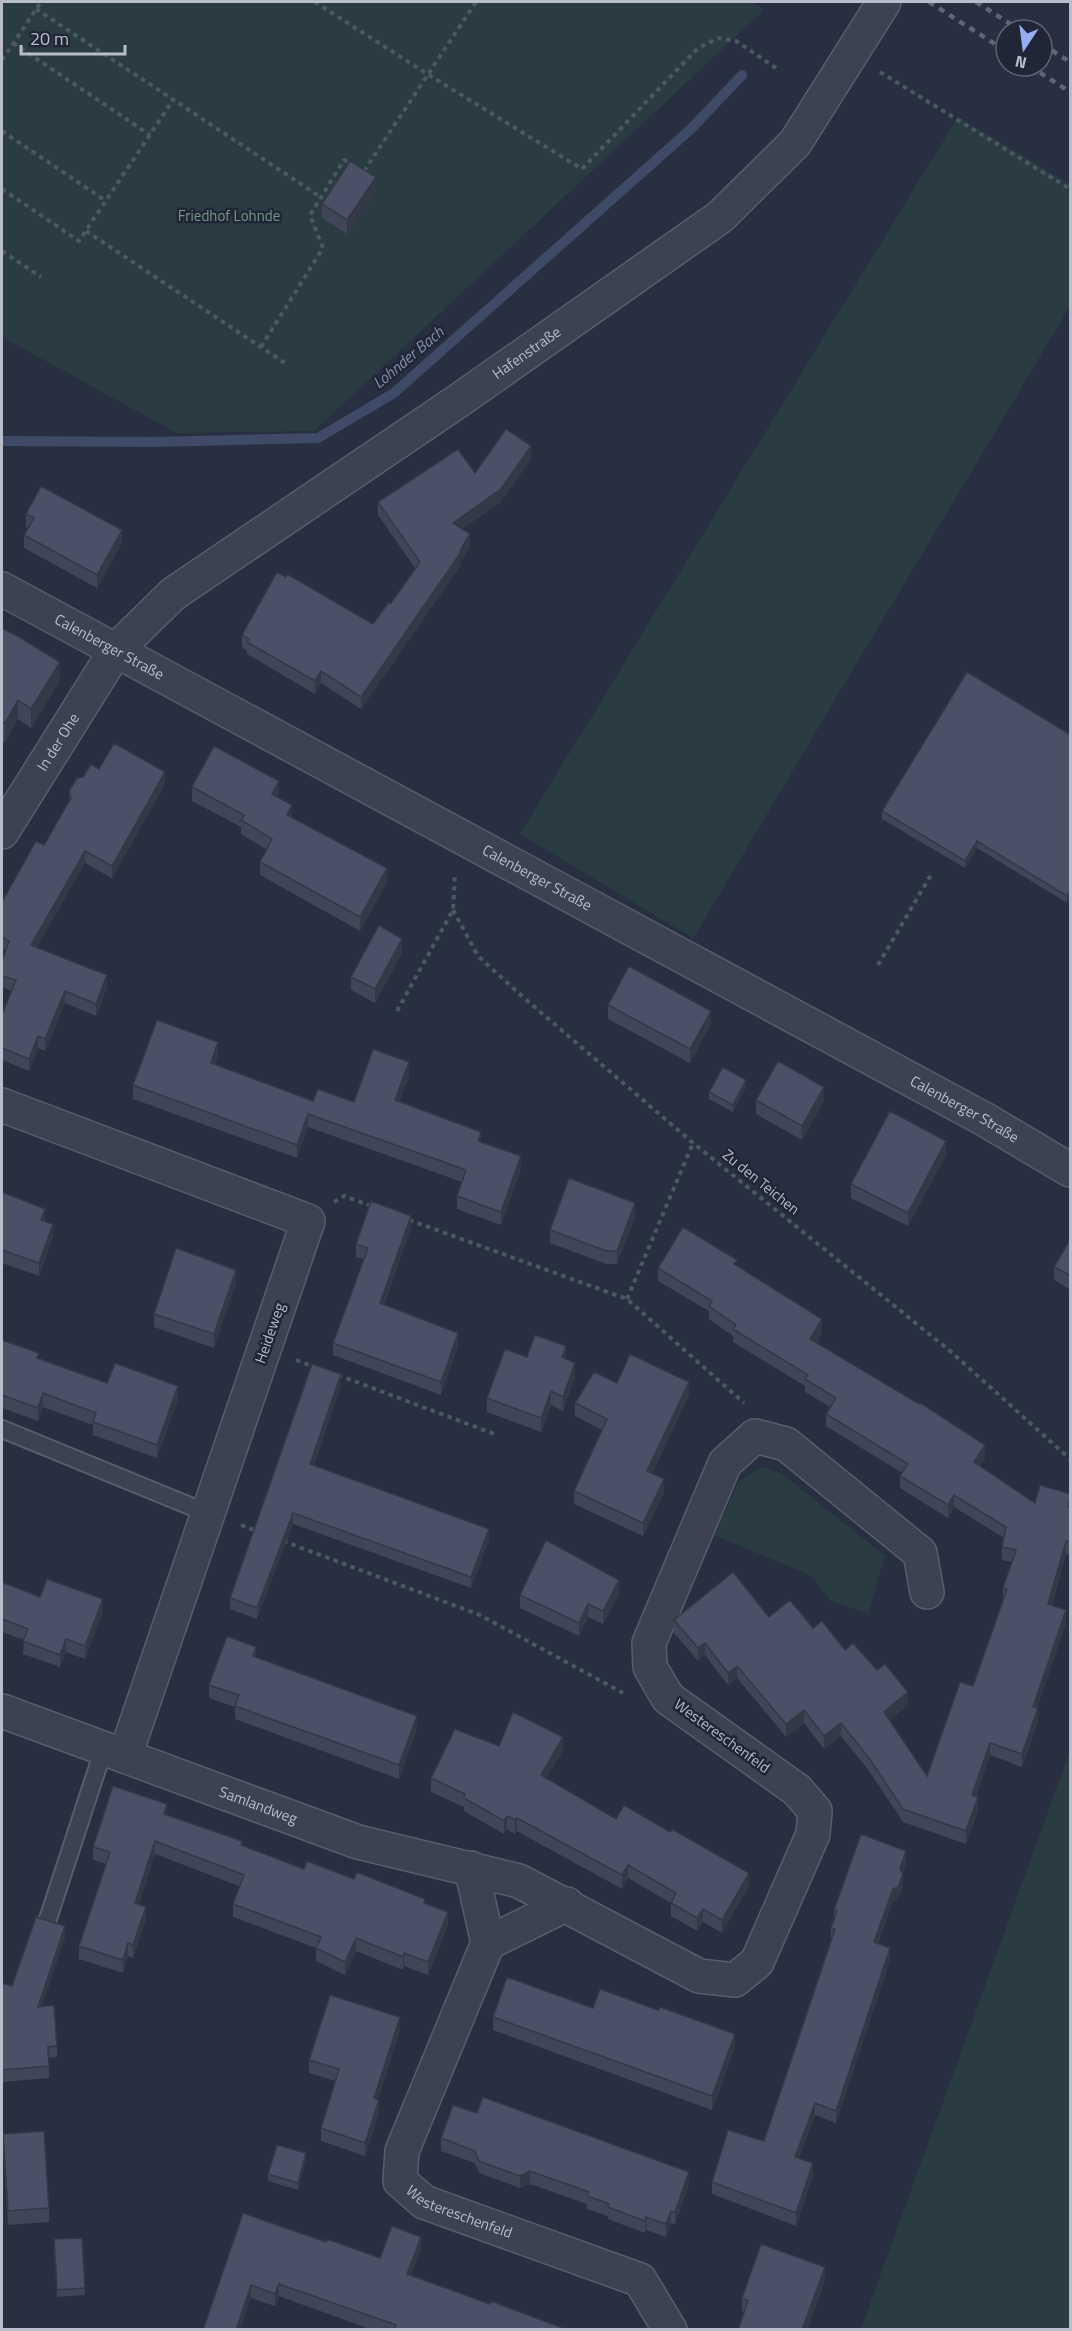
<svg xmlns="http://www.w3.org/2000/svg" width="1072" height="2331" viewBox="0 0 1072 2331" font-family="'Titillium Web',sans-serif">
<rect width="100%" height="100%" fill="#282f41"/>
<!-- green -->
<path fill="#2a3c42" d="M2 2H752L764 10 314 431 177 433 2 337Z
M958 117 1070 184V306L693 938 520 834Z
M762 1467 781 1473 885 1556 868 1614 830 1600 810 1575 714 1535 739 1481Z
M1070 1751V2329H861Z"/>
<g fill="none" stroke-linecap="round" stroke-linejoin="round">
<!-- stream -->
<path stroke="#3f4a69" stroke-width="10" d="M2 441 152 442 318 438 394 393 691 129 742 75"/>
<defs>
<path id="service" d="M2 1429 207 1513
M47 1922 104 1748"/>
<g id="minor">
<path id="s1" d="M2 832 116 650"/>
<path d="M2 1105 308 1221 125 1756"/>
<path id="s2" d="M2 1711 358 1842 519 1881 699 1976 735 1980 757 1962 813 1834 815 1811 797 1790 668 1698 650 1667 649 1643 725 1463 755 1436 786 1444 920 1553 927 1592"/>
<path id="s3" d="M471 1868 488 1943 402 2151 400 2181 424 2202 640 2280 670 2330"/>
<path d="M488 1943 567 1904"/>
</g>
<g id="tertiary">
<path id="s4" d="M2 589 984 1119 1070 1170"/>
<path id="s5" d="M116 650 173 594 458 401 720 217 795 143 884 2"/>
</g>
</defs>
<!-- service casing -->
<use href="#service" stroke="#575d6b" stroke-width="20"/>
<!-- minor casing -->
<use href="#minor" stroke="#575d6b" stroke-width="36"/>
<!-- tertiary casing -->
<use href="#tertiary" stroke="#575d6b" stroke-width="36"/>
<!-- path -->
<path stroke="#49595f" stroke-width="4" stroke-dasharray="4.5 4.5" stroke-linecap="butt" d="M315 2 429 75 582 169 698 48 718 38 736 41 779 70
M36 9 322 198
M13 43 150 135
M2 60 41 2
M880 72 1070 189
M2 131 106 201
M364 171 476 2
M2 189 79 241 173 100
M86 231 285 363
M2 251 41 277
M261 347 323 248 310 215 344 160 353 165
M453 910 478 956 523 997 693 1143 949 1350 1070 1459
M878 965 932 873
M397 1011 453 910 455 873
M334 1202 344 1196 374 1207
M409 1220 627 1299 744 1403
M627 1299 693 1143
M296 1360 317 1368
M338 1375 497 1435
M241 1525 259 1532
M283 1541 480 1615 623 1693"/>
<!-- service -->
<use href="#service" stroke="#3c4251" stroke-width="16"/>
<!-- minor -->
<use href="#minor" stroke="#3c4251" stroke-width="33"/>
<!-- tertiary -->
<use href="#tertiary" stroke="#3c4251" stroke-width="33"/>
<!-- rail -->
<path stroke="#5f6578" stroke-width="4.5" stroke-dasharray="6 6" stroke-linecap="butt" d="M929 2 1006 51
M976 2 1020 30
M1042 44 1070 62
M1030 66 1070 92"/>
</g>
<!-- wall -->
<path fill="#404557" d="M376 191 347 234 322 218V204Z
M531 459 501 502 462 529 470 547 461 561V565L361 709 321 683 315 694 247 654V651L242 647V635L373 624 391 603 415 568 378 515V502L475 473Z
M26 514 122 543 97 588 24 548V535L28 528 26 527Z
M2 628 60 680 31 728 18 719 5 742 2 740Z
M1071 735V897L1067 903 977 848 965 868 882 819V811Z
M99 769 165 784 112 878 85 863 37 947 107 987 96 1016 65 1003 45 1051 38 1048 29 1071 2 1060V1014L11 991 2 987V961L6 951 2 949V902L44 845 69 802V791L83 777Z
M192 787 279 794 277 797 292 817 387 882 360 931 260 875V862L267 850 241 834V827L192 801Z
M402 953 375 1003 351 990V977Z
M608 1005 711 1024 690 1063 608 1019Z
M218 1055 215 1065 313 1101 354 1102 409 1076 399 1102 481 1142 521 1169 501 1225 457 1209V1196L462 1182 308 1127 297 1158 133 1099V1085Z
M746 1087 733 1112 709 1099V1092Z
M756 1100 824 1101 802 1140 756 1114Z
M946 1155 908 1226 851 1198V1184Z
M2 1192 45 1221 53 1236 39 1276 2 1263Z
M635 1216 617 1264H606L550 1243V1230Z
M411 1228 384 1305 458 1346 441 1395 333 1355V1343L364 1259 356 1257V1244Z
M1071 1238V1290L1054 1280V1267Z
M737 1266 822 1332 816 1343 985 1458 980 1466 1035 1503 1071 1494V1555L1066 1554 1052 1605 1066 1623 1037 1708 1038 1721 1022 1767 990 1755 976 1797 978 1810 966 1844 903 1822 869 1771 841 1736 824 1749 804 1723 786 1737 737 1678 728 1685 705 1655 698 1661 674 1633V1620L769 1617 813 1628 845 1650 908 1705 890 1720 927 1776 973 1686 1003 1600V1588L1012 1562 1002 1560V1547L1004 1538 954 1507 948 1518 900 1488V1476L902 1473 826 1426V1414L830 1407 805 1392V1386L733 1342V1336L709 1319V1311L658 1281V1268Z
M236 1283 214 1348 154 1327V1314Z
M2 1340 39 1358 107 1383 178 1399 157 1458 93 1435V1425L43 1407 38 1421 2 1408Z
M527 1357 566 1359 575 1377 563 1411 551 1405 541 1432 487 1412V1398Z
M617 1383 689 1395 652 1474 664 1493 643 1536 574 1504V1491L602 1430 575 1416V1403Z
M341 1385 314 1465 489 1540 471 1588 293 1524 257 1619 230 1609V1598Z
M2 1582 40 1597 103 1612 85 1659 66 1652 60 1667 23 1654 24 1640 2 1632Z
M619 1593 603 1624 588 1617 579 1636 520 1608V1595Z
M256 1657 417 1729 399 1779 235 1719V1707L209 1698V1685Z
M499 1746 563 1750 546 1779 616 1819 749 1886 722 1933 703 1922 697 1931 671 1916V1903L628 1878 622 1889 517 1831 515 1834 507 1829 504 1834 464 1811V1807L431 1792V1778Z
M167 1815 242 1846 304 1869 354 1879 425 1904 448 1925 428 1975 404 1966 403 1970 356 1951 345 1975 316 1961V1948L233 1917V1904L239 1886 155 1854 139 1904 146 1920 133 1958 128 1956 123 1973 79 1959V1946L106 1864 93 1860V1847Z
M906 1863 903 1873V1886L898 1899 893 1901 878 1943 890 1960 836 2123 815 2115 799 2158 813 2175 796 2226 712 2194V2182L764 2141 831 1939V1928L834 1921V1910Z
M65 1938 42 2006 57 2046V2057L49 2058V2078L2 2082V1983L12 1986Z
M593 2008 658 2010 735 2047 712 2110 493 2030V2017Z
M400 2030 378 2099 379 2113 365 2156 321 2141V2128L335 2081 309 2073V2060Z
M3 2134 49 2208V2222L8 2225 3 2147Z
M441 2138 689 2185 675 2224 671 2223 666 2237 646 2230 645 2233 608 2219V2216L587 2209V2204L530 2184 520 2188 479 2173 475 2163 441 2151Z
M306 2160 298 2190 268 2181V2174Z
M243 2213 326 2242 380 2258 421 2249 411 2275 490 2304 568 2330H372L279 2296 275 2306 251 2298Z
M54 2246 85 2288V2295L57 2297Z
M825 2280 807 2330H738L744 2312 742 2311V2298Z"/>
<!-- shaded-wall -->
<path fill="#343847" d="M376 177V191L347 234V220Z
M531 446V459L501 502 453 535V523Z
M122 530V543L97 588V575Z
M470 534V547L461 561V565L361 709V697Z
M60 662V680L31 728V709Z
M321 671V683L315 694V681Z
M18 700V719L5 742V723Z
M165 772V784L112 878V866Z
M279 781V794L272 808V794Z
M292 805V819L287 815Z
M977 841V848L965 868V861Z
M85 851V863L31 957V945Z
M387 868V882L360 931V917Z
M1071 890V897L1067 903V896Z
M402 939V953L375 1003V989Z
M107 975V987L96 1016V1004Z
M65 991V1003L45 1051V1039Z
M711 1011V1024L690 1063V1049Z
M38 1036V1048L29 1071V1059Z
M218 1042V1055L211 1076V1063Z
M409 1062V1076L395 1113V1100Z
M746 1080V1087L733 1112V1105Z
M824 1087V1101L802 1140V1126Z
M308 1114V1127L297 1158V1145Z
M481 1132V1145L478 1141Z
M946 1141V1155L908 1226V1213Z
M521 1156V1169L501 1225V1212Z
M635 1203V1216L617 1264V1251Z
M45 1209V1222L41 1220Z
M411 1216V1228L380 1316V1303Z
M53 1224V1236L39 1276V1263Z
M236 1270V1283L214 1348V1334Z
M822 1319V1332L810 1352V1339Z
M458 1333V1346L441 1395V1382Z
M566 1346V1360L562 1357Z
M575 1363V1377L563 1411V1397Z
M341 1374V1385L310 1475V1464Z
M689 1382V1395L647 1484V1471Z
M178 1386V1399L157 1458V1445Z
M551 1391V1405L541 1432V1418Z
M43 1393V1407L38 1421V1408Z
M985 1445V1458L974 1474V1462Z
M664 1479V1493L643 1536V1523Z
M954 1495V1507L948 1518V1505Z
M293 1513V1524L257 1619V1608Z
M489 1529V1540L471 1588V1577Z
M1066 1541V1554L1048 1616V1604Z
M619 1580V1593L603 1624V1611Z
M103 1599V1612L85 1659V1646Z
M588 1604V1617L579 1636V1623Z
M1066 1610V1623L1033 1720V1707Z
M66 1639V1652L60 1667V1655Z
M705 1643V1655L698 1661V1648Z
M256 1647V1660L253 1656Z
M737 1666V1678L728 1685V1673Z
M908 1692V1705L884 1725V1712Z
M1038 1708V1721L1022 1767V1754Z
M804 1710V1723L786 1737V1724Z
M417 1716V1729L399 1779V1765Z
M841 1723V1736L824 1749V1736Z
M563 1737V1750L541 1788V1775Z
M990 1743V1755L972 1808V1795Z
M978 1797V1810L966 1844V1831Z
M167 1804V1817L164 1814Z
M507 1816V1829L504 1834V1821Z
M517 1818V1831L515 1834V1820Z
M155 1841V1854L135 1916V1903Z
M906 1851V1863L900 1881V1869Z
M628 1865V1878L622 1889V1875Z
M749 1873V1886L722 1933V1920Z
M903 1874V1886L898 1899 893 1901 874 1954V1942L893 1889Z
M146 1907V1920L133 1958V1945Z
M703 1909V1922L697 1931V1918Z
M448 1912V1925L428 1975V1962Z
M65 1926V1938L38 2018V2007Z
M356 1938V1951L345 1975V1962Z
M128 1943V1956L123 1973V1960Z
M890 1948V1960L836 2123V2111Z
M404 1953V1966L403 1970V1957Z
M400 2017V2030L374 2111V2098Z
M735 2034V2047L712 2110V2096Z
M379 2100V2113L365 2156V2143Z
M815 2103V2115L795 2169V2157Z
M306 2153V2160L298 2190V2183Z
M813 2163V2175L796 2226V2213Z
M530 2171V2184L520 2188V2176Z
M689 2172V2185L675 2224V2212Z
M671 2211V2223L666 2237V2224Z
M646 2217V2230L645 2233V2221Z
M421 2237V2249L407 2287V2274Z
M825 2267V2280L807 2330H802Z
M279 2284V2296L275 2306V2294Z
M251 2285V2298L240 2330H236Z"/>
<!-- building -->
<path fill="#4a5065" stroke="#343847" stroke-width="1.5" d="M350 161 376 177 347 220 322 204Z
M506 429 531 446 501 489 453 523 470 534 460 551 461 552 361 697 321 671 315 681 247 642 249 639 242 635 277 572 286 577 287 574 373 624 389 602 391 603 420 562 378 502 458 449 475 473Z
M41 486 122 530 97 575 24 535 34 518 26 514Z
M2 628 19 637 60 662 31 709 18 700 5 723 2 721Z
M967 672 1071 735V890L1067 896 977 841 965 861 882 811Z
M114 743 165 772 112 866 85 851 31 945 107 975 96 1004 65 991 45 1039 38 1036 29 1059 2 1048V1014L16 980 2 976V961L9 941 2 937V902L36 841 44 845 71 798 69 791 77 778 83 777 91 764 99 769Z
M214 746 279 781 272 794 292 805 287 815 387 868 360 917 260 862 272 839 241 820 244 815 192 787Z
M379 925 402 939 375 989 351 977Z
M629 966 711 1011 690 1049 608 1005Z
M157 1020 218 1042 211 1063 313 1101 318 1089 354 1102 373 1049 409 1062 395 1100 481 1132 478 1141 521 1156 501 1212 457 1196 466 1170 308 1114 297 1145 133 1085Z
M778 1061 824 1087 802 1126 756 1100Z
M723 1067 746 1080 733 1105 709 1092Z
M890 1111 946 1141 908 1213 851 1184Z
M569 1178 635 1203 617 1251H606L550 1230Z
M2 1192 45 1209 41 1220 53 1224 39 1263 2 1250Z
M371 1201 411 1216 380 1303 458 1333 441 1382 333 1343 368 1248 356 1244Z
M683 1227 737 1260 734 1264 822 1319 810 1339 919 1404V1402L985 1445 974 1462 1035 1503 1040 1485 1071 1494 1068 1507H1071V1542L1066 1541 1048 1604 1066 1610 1033 1707 1038 1708 1022 1754 990 1743 972 1795 978 1797 966 1831 903 1809 869 1758 841 1723 824 1736 804 1710 786 1724 737 1666 728 1673 705 1643 698 1648 674 1620 733 1572 769 1617 790 1600 813 1628 822 1621 845 1650 853 1643 877 1670 885 1664 908 1692 884 1712 927 1776 960 1682 973 1686 1007 1589 1003 1588 1016 1550 1002 1547 1006 1527 954 1495 948 1505 900 1476 908 1464 826 1414 836 1398 805 1379 808 1375 733 1329 736 1325 709 1306 712 1301 658 1268Z
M1071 1238V1276L1054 1267Z
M176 1248 236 1270 214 1334 154 1314Z
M535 1335 566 1346 562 1357 575 1363 563 1397 551 1391 541 1418 487 1398 505 1349 527 1357Z
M2 1340 39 1353 37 1358 107 1383 115 1363 178 1386 157 1445 93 1422 96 1413 43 1393 38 1408 2 1395Z
M630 1354 689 1382 647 1471 664 1479 643 1523 574 1491 607 1419 575 1403 594 1372 617 1383Z
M312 1364 341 1374 310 1464 489 1529 471 1577 293 1513 257 1608 230 1598Z
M546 1540 619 1580 603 1611 588 1604 579 1623 520 1595Z
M47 1579 103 1599 85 1646 66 1639 60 1655 23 1641 28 1629 2 1619V1582L40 1597Z
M227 1636 256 1647 253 1656 417 1716 399 1765 235 1706 239 1695 209 1685Z
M513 1712 563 1737 541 1775 616 1819 624 1805 670 1832 672 1829 749 1873 722 1920 703 1909 697 1918 671 1903 676 1893 628 1865 622 1875 517 1818 515 1820 507 1816 504 1821 464 1798 465 1794 431 1778 455 1729 499 1746Z
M113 1786 167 1804 164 1814 242 1841 241 1845 304 1869 307 1861 354 1879 357 1872 425 1899 424 1903 448 1912 428 1962 404 1953 403 1957 356 1938 345 1962 316 1948 321 1937 233 1904 244 1875 155 1841 135 1903 146 1907 133 1945 128 1943 123 1960 79 1946 110 1852 93 1847Z
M861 1834 906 1851 900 1869 903 1874 898 1887 893 1889 874 1942 890 1948 836 2111 815 2103 795 2157 813 2163 796 2213 712 2182 728 2130 764 2141 835 1929 831 1928 837 1911 834 1910Z
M36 1917 65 1926 38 2007 54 2005 57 2046 48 2047 49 2066 2 2070V1983L12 1986Z
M507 1977 593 2008 600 1989 658 2010 660 2007 735 2034 712 2096 493 2017Z
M330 1995 400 2017 374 2098 379 2100 365 2143 321 2128 339 2069 309 2060Z
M483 2097 689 2172 675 2212 671 2211 666 2224 646 2217 645 2221 608 2207 609 2204 587 2196 589 2192 530 2171 520 2176 479 2161 475 2151 441 2138 453 2105 477 2113Z
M44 2131 49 2208 8 2211 3 2134Z
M277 2145 306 2153 298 2183 268 2174Z
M243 2213 326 2242 327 2239 380 2258 392 2226 421 2237 407 2274 490 2304 491 2301 568 2330H394L396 2325 279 2284 275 2294 251 2285 236 2330H203Z
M82 2238 85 2288 57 2290 54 2239Z
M761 2244 825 2267 802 2330H738L748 2301 742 2298Z"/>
<g text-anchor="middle" stroke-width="5" stroke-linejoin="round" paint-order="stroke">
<!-- park labels -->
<g font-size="15" fill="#729a82" stroke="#212636">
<text x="229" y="221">Friedhof Lohnde</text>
</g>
<!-- street labels -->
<g font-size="15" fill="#b9bdcb" stroke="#212636">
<text dy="5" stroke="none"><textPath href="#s5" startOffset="508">Hafenstraße</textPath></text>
<text dy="5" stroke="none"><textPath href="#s4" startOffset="122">Calenberger Straße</textPath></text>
<text dy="5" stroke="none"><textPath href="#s1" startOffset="106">In der Ohe</textPath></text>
<text dy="5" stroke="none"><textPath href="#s4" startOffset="608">Calenberger Straße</textPath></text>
<text dy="5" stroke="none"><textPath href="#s4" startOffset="1094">Calenberger Straße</textPath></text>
<text transform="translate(761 1182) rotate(39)" y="5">Zu den Teichen</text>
<text transform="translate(270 1333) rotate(-71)" y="5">Heideweg</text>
<text transform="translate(722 1736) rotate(36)" y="5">Westereschenfeld</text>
<text dy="5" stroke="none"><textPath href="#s2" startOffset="273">Samlandweg</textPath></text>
<text dy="5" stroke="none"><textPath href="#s3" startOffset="400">Westereschenfeld</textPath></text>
</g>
<!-- water labels -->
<g font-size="16" font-style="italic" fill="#838fb0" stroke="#212636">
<text transform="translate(408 357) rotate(-40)" y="6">Lohnder Bach</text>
</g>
</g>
<!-- border -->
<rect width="1072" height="2331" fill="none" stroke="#b9bdcb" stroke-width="6"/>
<!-- north arrow -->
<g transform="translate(1024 48) rotate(193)"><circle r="28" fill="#212636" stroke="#5e6272" stroke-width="1.5"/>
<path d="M0-4.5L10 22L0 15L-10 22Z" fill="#97acf3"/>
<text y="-9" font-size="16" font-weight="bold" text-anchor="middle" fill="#b9bdcb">N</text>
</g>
<!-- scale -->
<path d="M21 45v9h104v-9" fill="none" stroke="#b9bdcb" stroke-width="3"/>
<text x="30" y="45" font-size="18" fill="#b9bdcb" stroke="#212636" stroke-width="4.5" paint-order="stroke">20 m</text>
</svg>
